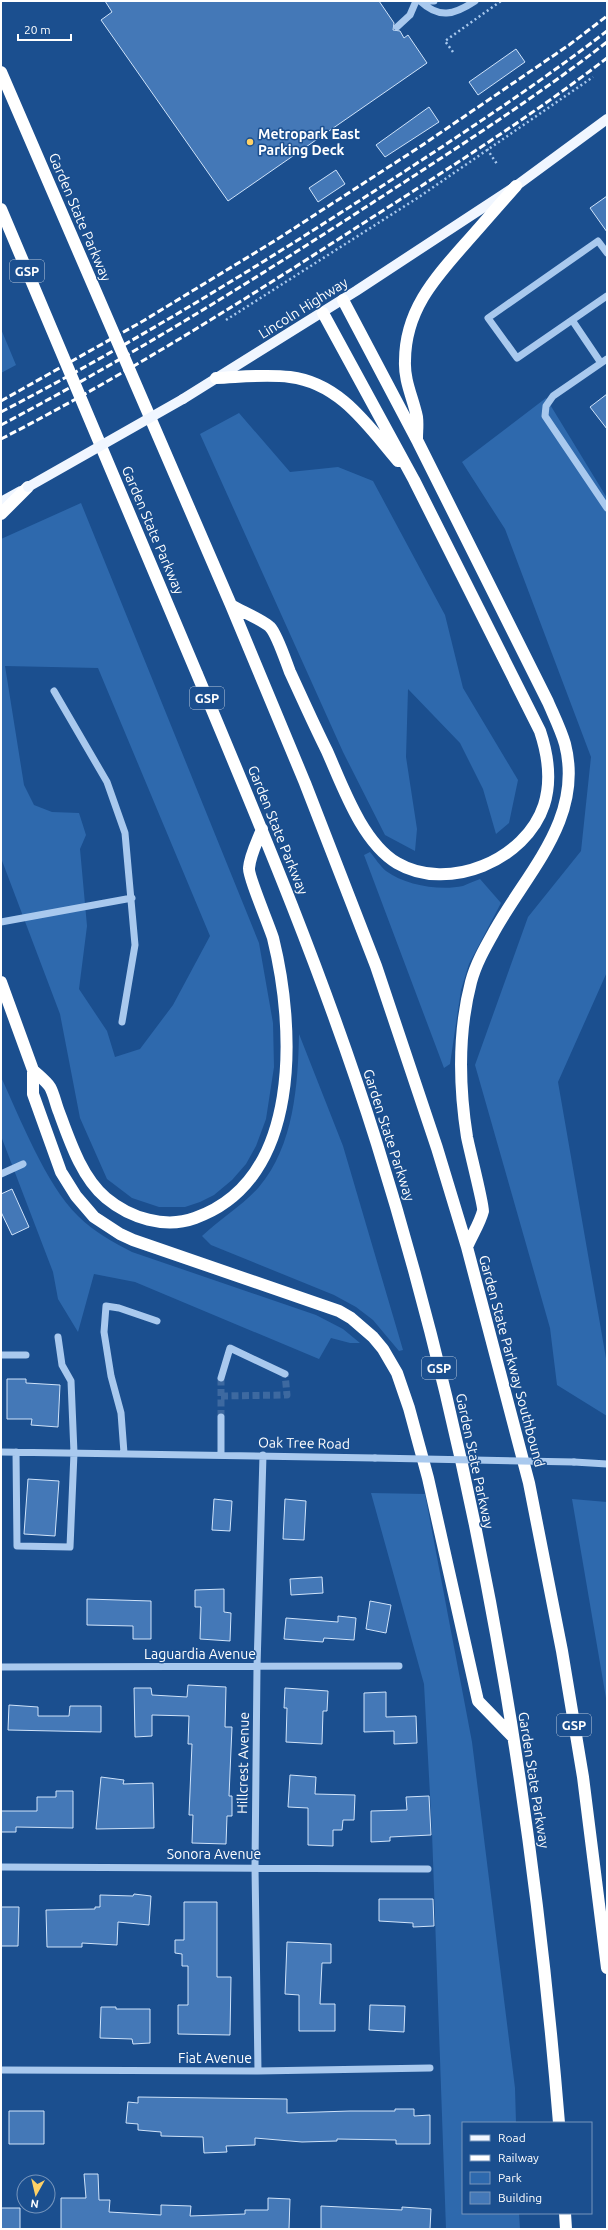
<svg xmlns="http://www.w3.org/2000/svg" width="608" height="2230" viewBox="0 0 608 2230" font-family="Ubuntu,sans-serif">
<rect width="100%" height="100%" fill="#1b4f8f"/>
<!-- green -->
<path fill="#2e69ad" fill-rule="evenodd" d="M1 329 16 365 1 373Z
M546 398 607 498V972L558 1082 607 1364V1416L557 1385 550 1328 475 1065 528 917 581 851 591 757 505 529 462 462Z
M239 413 290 472 338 467 373 481 445 615 463 688 518 780 509 823 496 834 483 789 460 743 408 689 406 757 417 829 415 851 385 835 343 752 200 434Z
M81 503 259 943 273 1023 274 1067 266 1119 256 1146 246 1164 232 1180 214 1195 200 1202 185 1207H159L132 1198 107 1179 80 1118 60 1014 1 858V539ZM5 666 98 668 210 936 173 1005 140 1049 115 1057 107 1031 79 989 87 926 80 849 86 835 79 813 52 812 34 805 24 785Z
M370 852C375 858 380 866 386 871 405 885 439 891 463 886 468 884 474 881 480 879L501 903 469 964 461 990 450 1064 444 1068 364 855Z
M299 1034 343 1146 403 1350 399 1351 373 1320 356 1307 334 1295 211 1245 202 1236C220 1219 242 1206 259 1187 294 1146 298 1084 299 1034Z
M1 1077C20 1118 46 1185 78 1216 94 1232 113 1242 132 1252L316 1315 343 1329 360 1343H350L331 1338 319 1359 135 1282 94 1274 78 1332 58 1299 53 1272 1 1136Z
M371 1493 425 1494 472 1742 515 2088 516 2123H463V2213H519L520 2229H446L432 1832 424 1684Z
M572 1499 607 1502V1704Z"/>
<!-- building -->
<path fill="#4478b7" stroke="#cfe3fa" d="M105 1H379L394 23 393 30 400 31 404 38 408 35 427 63 228 201 101 20 112 12Z
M516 49 525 62 478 95 469 82Z
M429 107 439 122 385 157 376 145Z
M336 170 345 184 318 202 309 188Z
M607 196V232L590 208Z
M607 394V429L590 407Z
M12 1189 29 1227 12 1235 1 1212V1194Z
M7 1379H26V1383L60 1385 58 1427 31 1425 32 1419H7Z
M28 1479 59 1481 55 1536 24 1534Z
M214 1499 232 1501 230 1531 212 1530Z
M285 1499 306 1501 304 1540 283 1539Z
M322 1577 323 1593 291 1595 290 1579Z
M224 1589V1612L231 1613 230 1641 200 1639 201 1607H195V1590Z
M87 1599 151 1601V1639H133V1626L87 1625Z
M370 1601 391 1605 386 1633 366 1629Z
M338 1616 356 1618 354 1640 324 1638 323 1642 284 1639 286 1618 338 1622Z
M188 1685 226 1687 225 1727H232L229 1796H232V1816H227L226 1844 192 1843 193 1815H189L192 1744H188L189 1716 152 1715V1736L135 1737 134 1688H151L152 1695 187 1697Z
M285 1688 328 1691 327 1711H323L322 1744 286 1742 287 1708H284Z
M386 1692V1717L416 1716 417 1743 394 1744V1731L364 1732V1693Z
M9 1705 38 1707V1716H69L70 1706H101V1732L8 1730Z
M290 1775 316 1777 315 1794 355 1795 354 1820H343L342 1830H333V1846L308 1845V1808L288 1807Z
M101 1777 124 1780 123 1784 153 1783 154 1828 96 1829Z
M56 1791H73V1828L16 1827V1832H1V1811H37V1797H56Z
M429 1796 431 1835 390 1837V1841L371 1842V1811L407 1810 406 1797Z
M134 1894 151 1896 149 1925 118 1922 117 1945 82 1943V1947H47L46 1910 95 1909V1907H100V1895L133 1896Z
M379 1899H433L434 1926 413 1927V1923L379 1921Z
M184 1902H217V1977H231L230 2035 178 2034V2005H188V1966H182V1954L175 1953V1940H184Z
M1 1907H19L18 1946H1Z
M287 1942 331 1944V1963H322L320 2004H335V2031H299V1995L285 1994Z
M370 2005 405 2006 404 2032 369 2030Z
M101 2007H116V2009H150V2043L133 2044 132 2039 100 2038Z
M138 2097 287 2099V2113L350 2111H395V2109H414V2116L430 2115V2144H396V2140L337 2139V2141L302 2142 255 2138V2145L226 2146 227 2152 204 2153 203 2137 161 2136V2132L138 2130V2124L126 2123 128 2102 138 2103Z
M9 2111H44V2144H9Z
M84 2174H98L99 2200H110L109 2212 161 2215V2205L191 2206 190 2216 245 2214V2210H268V2198L290 2199 289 2229H61V2198H86Z
M321 2206 402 2210V2207L431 2209 430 2229H321Z
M1 2208H20V2229H1Z"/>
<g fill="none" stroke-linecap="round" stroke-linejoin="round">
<!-- minor-tunnel -->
<path stroke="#3d69a0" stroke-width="7" stroke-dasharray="7 3.5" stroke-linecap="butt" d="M221 1396 287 1395 285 1374
M221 1417V1378"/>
<!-- path -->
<path stroke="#a9c9ee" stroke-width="2.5" stroke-dasharray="2 3" stroke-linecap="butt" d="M453 52 445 41 501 1
M487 149 497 164
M226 320 419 197 593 77"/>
<!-- minor -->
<path stroke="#a9c9ee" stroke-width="7" d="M420 1C439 19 454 15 475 1
M426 1H434
M397 27 410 15 416 1
M607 253 598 241 488 318 517 358 607 296
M572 320 601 363
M607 359 553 396 546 406 545 416 607 508
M54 691 107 782 125 833 135 945 122 1022
M1 922 132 898
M1 1174 23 1164
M1 1355H26
M221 1378 230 1348 285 1374
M221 1417V1454
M1 1452 375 1458
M16 1452 17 1546 70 1547 74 1453 71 1381 62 1365 58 1337
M124 1453 121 1413 111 1376 104 1332 106 1306 119 1308 157 1321
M574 1462 607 1464
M1 1667 399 1666
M1 1867 428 1869
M1 2070 258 2071 430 2068
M258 2071 255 1867 257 1667 263 1455"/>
<!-- major -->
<path stroke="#f0f6ff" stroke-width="10" d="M183 399 356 291 516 186 607 119
M1 502 21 491"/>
<!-- highway -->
<path stroke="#fff" stroke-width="12" d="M1 72 231 605 305 783 376 966 437 1148 467 1247 529 1483 562 1651 583 1777 607 1968
M1 209C67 364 132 519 197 674 262 829 327 984 377 1144 476 1461 532 1792 559 2123
M343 300 418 442 548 702C554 716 561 730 565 744 584 818 528 871 495 930 486 946 476 963 471 982 458 1032 459 1086 467 1137 469 1148 484 1206 483 1211 480 1223 472 1235 467 1247
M216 378C241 377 266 374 290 377 340 383 368 426 398 461
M417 438C417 431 418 424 417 417 413 398 404 381 405 361 405 312 433 280 464 245 481 226 498 206 516 186
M1 514 28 487
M231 605C239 610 265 621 270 627 277 634 286 662 290 672 302 698 314 725 327 751 343 787 362 842 397 863 448 893 526 860 544 805 552 780 548 755 540 731L414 480 323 313
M1 982 33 1070V1094L61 1172 76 1196 94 1217 120 1234 133 1240 339 1311 351 1318 373 1337 383 1349 397 1373 409 1408 428 1478 478 1701 513 1737
M33 1070C38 1075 46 1081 50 1087 54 1094 56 1105 59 1112 70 1142 82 1178 106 1198 130 1218 165 1229 195 1218 303 1180 295 1027 273 938 269 925 248 876 249 868 250 855 258 840 262 829
M565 2213 566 2229"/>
<!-- rail -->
<path stroke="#fff" stroke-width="3" stroke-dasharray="7 3" stroke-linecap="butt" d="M1 401 143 321 276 240 421 146 569 45 607 16
M1 412C130 345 254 269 376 190 454 139 533 88 607 31
M1 425C128 358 249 283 369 205 449 153 531 101 607 42
M1 439C120 378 235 306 348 233 435 177 525 121 607 58"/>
<!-- minor-bridge -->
<path stroke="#a9c9ee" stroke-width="7" d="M375 1458 574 1462"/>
<!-- major-bridge -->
<path stroke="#f0f6ff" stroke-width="10" d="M28 487 183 399"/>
</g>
<!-- markers -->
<circle fill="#ffd166" stroke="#1b4f8f" stroke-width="1.5" cx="250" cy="142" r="4"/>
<g text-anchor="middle" stroke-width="3" stroke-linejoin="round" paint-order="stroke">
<!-- shield labels -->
<g fill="#1b4f8f" stroke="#bbcadd" stroke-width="1">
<rect x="10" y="260" width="34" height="22" rx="3"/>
<rect x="190" y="687" width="34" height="22" rx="3"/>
<rect x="422" y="1357" width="34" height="22" rx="3"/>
<rect x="557" y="1714" width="34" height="22" rx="3"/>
</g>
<g font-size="13" font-weight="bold" fill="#fff">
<text x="27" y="276">GSP</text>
<text x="207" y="703">GSP</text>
<text x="439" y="1373">GSP</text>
<text x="574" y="1730">GSP</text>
</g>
<!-- poi labels -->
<g font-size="14" font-weight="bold" fill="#fff" stroke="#1b4f8f" text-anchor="start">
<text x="258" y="139">Metropark East<tspan x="258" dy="16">Parking Deck</tspan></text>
</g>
<!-- street labels -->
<g font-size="14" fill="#fff" stroke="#1b4f8f">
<text transform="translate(80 217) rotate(67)" y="5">Garden State Parkway</text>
<text transform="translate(303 308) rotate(-32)" y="5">Lincoln Highway</text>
<text transform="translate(153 530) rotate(67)" y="5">Garden State Parkway</text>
<text transform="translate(278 830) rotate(68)" y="5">Garden State Parkway</text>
<text transform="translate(389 1135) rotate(72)" y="5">Garden State Parkway</text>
<text transform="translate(512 1361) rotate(75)" y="5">Garden State Parkway Southbound</text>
<text transform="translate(304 1443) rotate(1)" y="5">Oak Tree Road</text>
<text transform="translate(475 1461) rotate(78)" y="5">Garden State Parkway</text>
<text x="200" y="1659">Laguardia Avenue</text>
<text transform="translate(243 1763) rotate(-89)" y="5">Hillcrest Avenue</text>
<text transform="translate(534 1780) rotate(81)" y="5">Garden State Parkway</text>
<text x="214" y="1859">Sonora Avenue</text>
<text x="215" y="2063">Fiat Avenue</text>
</g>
</g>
<!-- border -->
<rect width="608" height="2230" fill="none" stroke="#ffffff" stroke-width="4"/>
<!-- legend -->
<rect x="462" y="2122" width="130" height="92" fill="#1b4f8f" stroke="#7695bc"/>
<rect x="470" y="2135" width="20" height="6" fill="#f0f6ff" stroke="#7695bc"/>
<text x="498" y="2142" font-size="12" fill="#ffffff">Road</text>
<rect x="470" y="2155" width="20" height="6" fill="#ffffff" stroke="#7695bc"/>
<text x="498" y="2162" font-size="12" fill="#ffffff">Railway</text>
<rect x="470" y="2172" width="20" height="12" fill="#2e69ad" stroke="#7695bc"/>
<text x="498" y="2182" font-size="12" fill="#ffffff">Park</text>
<rect x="470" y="2192" width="20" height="12" fill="#4478b7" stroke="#7695bc"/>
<text x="498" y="2202" font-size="12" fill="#ffffff">Building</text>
<!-- north arrow -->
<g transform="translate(36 2194) rotate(188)"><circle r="19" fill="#1b4f8f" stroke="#7695bc"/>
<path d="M0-3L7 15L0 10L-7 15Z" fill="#ffd166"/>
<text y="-6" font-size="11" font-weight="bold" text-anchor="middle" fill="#ffffff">N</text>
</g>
<!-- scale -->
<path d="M18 34v6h53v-6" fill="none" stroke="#ffffff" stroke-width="2"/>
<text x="24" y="34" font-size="12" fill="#ffffff" stroke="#1b4f8f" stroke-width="3" paint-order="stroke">20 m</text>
</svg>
